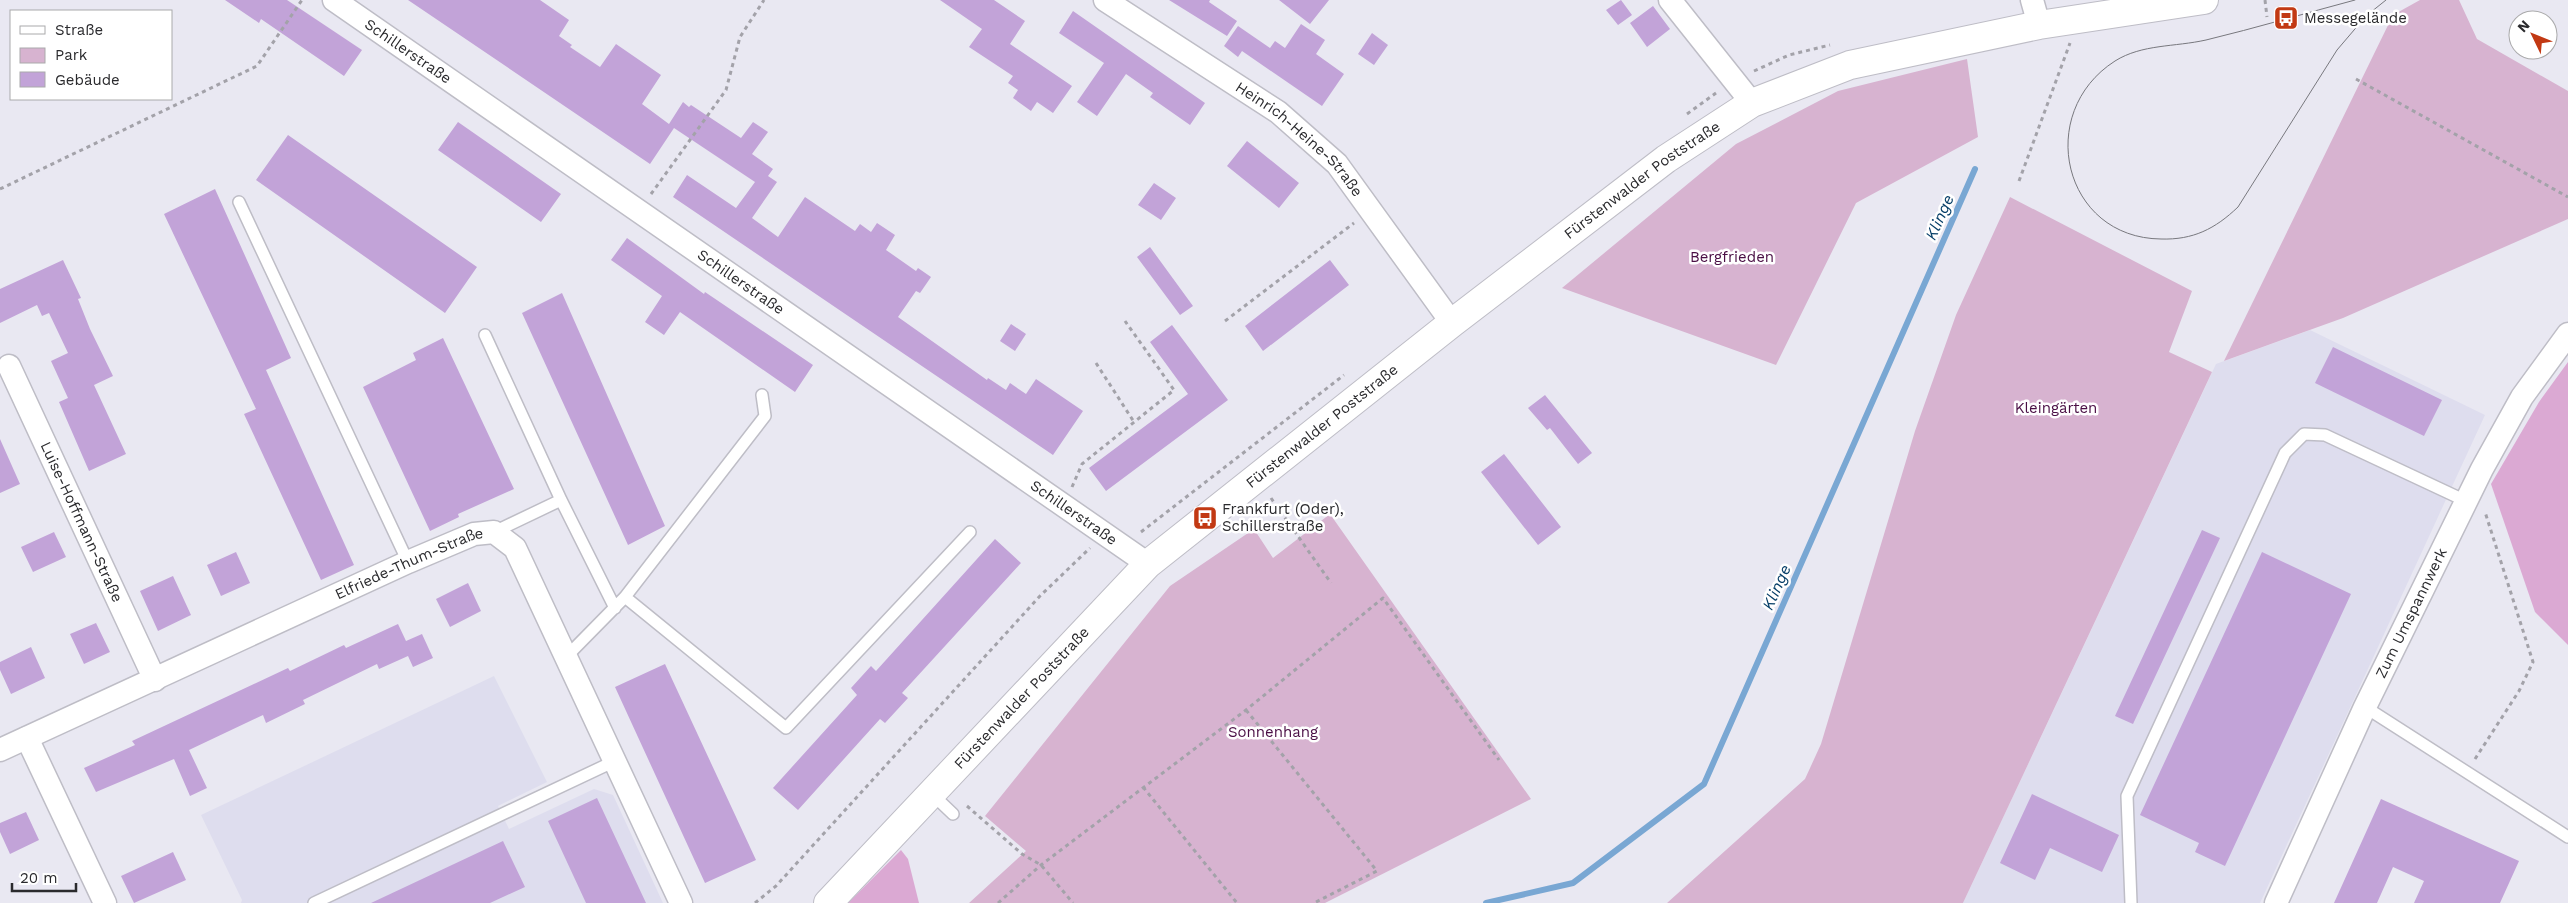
<svg xmlns="http://www.w3.org/2000/svg" width="2568" height="903" viewBox="0 0 2568 903" font-family="'Work Sans',sans-serif">
<rect width="100%" height="100%" fill="#e9e8f2"/>
<!-- built -->
<path fill="#deddee" d="M2310 330 2485 415 2260 903H1963L2216 364Z
M494 676 547 782 498 806 509 829 594 789 613 795 663 903H241L242 900 201 815Z"/>
<!-- green -->
<path fill="#d7b3d0" d="M2420 0H2459L2477 39 2568 91V219L2343 318 2224 361 2393 15Z
M1967 59 1978 137 1856 203 1776 365 1562 288 1736 144 1838 91Z
M2010 197 2192 291 2169 352 2212 372 1963 903H1667L1805 779 1821 744 1915 431 1956 315Z
M1330 514 1531 799 1325 903H969L1026 851 985 816 1170 586 1254 529 1273 558Z"/>
<!-- forest -->
<path fill="#dba9d3" d="M2568 362V645L2535 612 2491 484 2539 402Z
M901 850 908 859 919 903H848Z"/>
<g fill="none" stroke-linecap="round" stroke-linejoin="round">
<!-- stream -->
<path stroke="#79a7d3" stroke-width="6" d="M1486 903 1573 883 1704 784 1975 169"/>
</g>
<!-- building -->
<path fill="#c2a3d8" d="M225 0H287L362 50 344 76 261 19 259 23Z
M408 0H540L569 20 559 36 572 45 570 47 600 67 616 44 661 75 642 104 669 124 683 102 689 107 691 105 741 138 753 122 768 132 752 154 773 169 768 176 777 182 752 218 778 237 805 197 855 231 860 224 871 232 877 223 895 235 886 250 916 271 918 268 931 277 920 293 916 291 898 317 987 380 988 378 1006 390 1010 383 1026 394 1036 379 1083 411 1053 455 673 197 687 175 736 208 755 182 674 128 650 164Z
M940 0H994L1025 21 1010 44 1072 86 1053 113 1037 102 1031 111 1013 98 1018 90 1008 83 1013 76 969 47 982 29Z
M1169 0H1210L1209 2 1237 21 1227 36Z
M1279 0H1329L1310 24Z
M1621 0 1632 15 1618 25 1606 10Z
M1653 6 1670 29 1647 47 1630 23Z
M1073 11 1205 103 1190 125 1150 97 1153 93 1126 74 1097 116 1077 102 1104 63 1059 33Z
M1301 24 1325 40 1316 54 1344 74 1322 106 1242 51 1238 57 1224 46 1238 26 1270 48 1275 41 1285 48Z
M1372 33 1388 45 1374 65 1358 54Z
M458 122 561 194 541 222 438 150Z
M288 135 477 267 445 313 256 180Z
M1247 141 1299 183 1279 208 1227 166Z
M1154 183 1176 198 1161 220 1138 205Z
M215 189 291 358 266 370 354 565 321 580 244 414 256 409 164 214Z
M627 238 704 294 705 292 813 365 795 392 680 312 664 335 645 322 662 296 611 260Z
M1150 247 1193 306 1180 315 1137 257Z
M63 260 81 298 78 299 90 329 113 376 94 385 126 454 89 471 59 402 68 398 51 361 68 353 49 313 42 316 37 305 0 323V289Z
M1330 260 1349 285 1263 351 1245 326Z
M562 293 665 526 628 545 522 313Z
M1011 324 1026 334 1015 351 1000 341Z
M1172 325 1228 400 1106 491 1089 468 1188 394 1150 342Z
M443 338 514 489 458 514 459 517 430 531 363 387 416 360 413 353Z
M2333 347 2442 400 2424 436 2315 383Z
M1545 395 1592 453 1578 464 1550 428 1547 430 1528 408Z
M0 439 20 484 0 493Z
M1504 454 1561 527 1538 545 1481 472Z
M2202 530 2220 538 2133 724 2115 716Z
M54 532 66 557 33 572 21 547Z
M995 539 1021 563 902 693 908 698 885 723 880 719 798 810 773 788 857 695 851 688 871 666 876 671Z
M236 552 250 583 221 596 207 565Z
M2262 552 2351 594 2225 866 2195 852 2199 843 2140 815Z
M173 576 191 615 158 631 140 591Z
M468 583 481 611 450 627 436 599Z
M96 623 110 652 84 664 70 634Z
M398 624 406 641 422 634 433 658 413 667 408 656 379 669 377 664 303 700 305 704 266 723 263 715 189 750 207 788 190 796 174 759 96 792 84 768 135 745 132 741 288 668 290 671 344 645 346 648Z
M31 647 45 678 11 694 0 670V662Z
M665 664 756 860 705 883 615 687Z
M2032 794 2119 835 2102 872 2050 848 2035 880 2000 863Z
M597 798 646 903H586L548 821Z
M2381 799 2519 861 2500 903H2414L2424 881 2393 867 2377 903H2334Z
M26 812 39 840 10 854 0 832V823Z
M503 841 525 887 490 903H371Z
M173 852 186 880 134 903 121 876Z"/>
<g fill="none" stroke-linecap="round" stroke-linejoin="round">
<defs>
<path id="service" d="M239 202 408 562
M485 335 561 500 615 608
M494 532 561 500
M625 597 786 728 970 532
M566 657 625 597 765 416 762 395
M2365 707 2568 837
M931 793 953 814
M314 903 615 761
M2131 903 2127 796 2285 453 2304 434 2325 435 2466 501"/>
<g id="minor">
<path id="s1" d="M334 0 1148 564"/>
<path id="s2" d="M1105 0 1278 112 1337 164 1452 323"/>
<path d="M1670 0 1752 103"/>
<path d="M2032 0 2039 25"/>
<path id="s3" d="M9 366 155 680"/>
<path d="M27 738 105 903"/>
<path id="s4" d="M0 750 408 562 474 534 494 532 515 548 681 903"/>
<path id="s5" d="M2276 903 2365 707 2482 469 2522 397 2568 334"/>
</g>
<g id="tertiary">
<path id="s6" d="M828 903 1148 564 1452 323 1666 159 1752 103 1850 65 2039 25 2204 0"/>
</g>
</defs>
<!-- service casing -->
<use href="#service" stroke="#bebdc6" stroke-width="14"/>
<!-- minor casing -->
<use href="#minor" stroke="#bebdc6" stroke-width="25"/>
<!-- tertiary casing -->
<use href="#tertiary" stroke="#bebdc6" stroke-width="30"/>
<!-- path -->
<path stroke="#a3a2a9" stroke-width="3" stroke-dasharray="4 4" stroke-linecap="butt" d="M2265 0 2267 17
M1754 71 1789 55 1830 45
M2356 79 2568 197
M1687 114 1716 93
M2019 181 2070 43
M0 189 257 66 302 0
M651 194 726 90 740 37 764 0
M1225 321 1354 223
M1096 363 1134 422
M1072 487 1082 464 1174 390 1125 321
M1271 498 1331 583
M1141 532 1344 375
M1246 710 1377 871 1314 903
M2475 759 2519 691 2533 662 2485 512
M1143 787 1237 903
M967 806 1022 854 1041 865 1073 903
M755 903 776 886 1040 596 1090 548
M998 903 1041 865 1246 710 1383 598 1499 760"/>
<!-- service -->
<use href="#service" stroke="#fff" stroke-width="11"/>
<!-- minor -->
<use href="#minor" stroke="#fff" stroke-width="22"/>
<!-- tertiary -->
<use href="#tertiary" stroke="#fff" stroke-width="28"/>
<!-- tram -->
<path stroke="#78787e" stroke-width="1" d="M2355 0C2306 13 2256 28 2206 40 2175 47 2142 44 2115 61 2034 113 2063 238 2161 239 2193 240 2215 229 2238 207L2337 50 2366 16 2386 0"/>
</g>
<!-- icons -->
<defs>
<symbol id="bus-square" viewBox="-11 -11 22 22"><rect x="-9" y="-9" width="18" height="18" rx="4" fill="#c23913" stroke="#fff"/><path d="M-5-6H5V4H4V6H2V4H-2V6H-4V4H-5ZM-3.5-4V0h7V-4ZM-3.5 1.2v1.5H-2V1.2ZM2 1.2v1.5H3.5V1.2Z" fill="#fff"/></symbol>
</defs>
<g fill-rule="evenodd">
<use href="#bus-square" x="2272" y="4" width="28" height="28"/>
<use href="#bus-square" x="1191" y="504" width="28" height="28"/>
</g>
<g text-anchor="middle" stroke-width="5" stroke-linejoin="round" paint-order="stroke">
<!-- poi labels -->
<g font-size="15" fill="#2a2a2d" stroke="#fff" text-anchor="start">
<text x="2304" y="23">Messegelände</text>
<text x="1222" y="514">Frankfurt (Oder),<tspan x="1222" dy="17">Schillerstraße</tspan></text>
</g>
<!-- street labels -->
<g font-size="15" fill="#2a2a2d" stroke="#fff">
<text dy="5" stroke="none"><textPath href="#s1" startOffset="90">Schillerstraße</textPath></text>
<text dy="5" stroke="none"><textPath href="#s2" startOffset="240">Heinrich-Heine-Straße</textPath></text>
<text dy="5" stroke="none"><textPath href="#s6" startOffset="1092">Fürstenwalder Poststraße</textPath></text>
<text dy="5" stroke="none"><textPath href="#s1" startOffset="495">Schillerstraße</textPath></text>
<text dy="5" stroke="none"><textPath href="#s6" startOffset="688">Fürstenwalder Poststraße</textPath></text>
<text dy="5" stroke="none"><textPath href="#s1" startOffset="900">Schillerstraße</textPath></text>
<text dy="5" stroke="none"><textPath href="#s3" startOffset="172">Luise-Hoffmann-Straße</textPath></text>
<text dy="5" stroke="none"><textPath href="#s4" startOffset="450">Elfriede-Thum-Straße</textPath></text>
<text dy="5" stroke="none"><textPath href="#s5" startOffset="320">Zum Umspannwerk</textPath></text>
<text dy="5" stroke="none"><textPath href="#s6" startOffset="282">Fürstenwalder Poststraße</textPath></text>
</g>
<!-- park labels -->
<g font-size="15" fill="#4a0f45" stroke="#fff">
<text x="1732" y="262">Bergfrieden</text>
<text x="2056" y="413">Kleingärten</text>
<text x="1273" y="737">Sonnenhang</text>
</g>
<!-- water labels -->
<g font-size="16" font-style="italic" fill="#073f68" stroke="#fff">
<text transform="translate(1939 217) rotate(-66)" y="6">Klinge</text>
<text transform="translate(1776 587) rotate(-66)" y="6">Klinge</text>
</g>
</g>
<!-- legend -->
<rect x="10" y="10" width="162" height="90" fill="#ffffff" stroke="#aaaaab"/>
<rect x="20" y="26" width="25" height="8" fill="#ffffff" stroke="#aaaaab"/>
<text x="55" y="35" font-size="15" fill="#2a2a2d">Straße</text>
<rect x="20" y="48" width="25" height="15" fill="#d7b3d0" stroke="#aaaaab"/>
<text x="55" y="60" font-size="15" fill="#2a2a2d">Park</text>
<rect x="20" y="72" width="25" height="15" fill="#c2a3d8" stroke="#aaaaab"/>
<text x="55" y="85" font-size="15" fill="#2a2a2d">Gebäude</text>
<!-- north arrow -->
<g transform="translate(2533 35) rotate(313)"><circle r="24" fill="#ffffff" stroke="#aaaaab"/>
<path d="M0-4L9 19L0 12L-9 19Z" fill="#c23913"/>
<text y="-8" font-size="14" font-weight="bold" text-anchor="middle" fill="#2a2a2d">N</text>
</g>
<!-- scale -->
<path d="M12 883v8h64v-8" fill="none" stroke="#2a2a2d" stroke-width="2.5"/>
<text x="20" y="883" font-size="15" fill="#2a2a2d" stroke="#ffffff" stroke-width="4" paint-order="stroke">20 m</text>
</svg>
